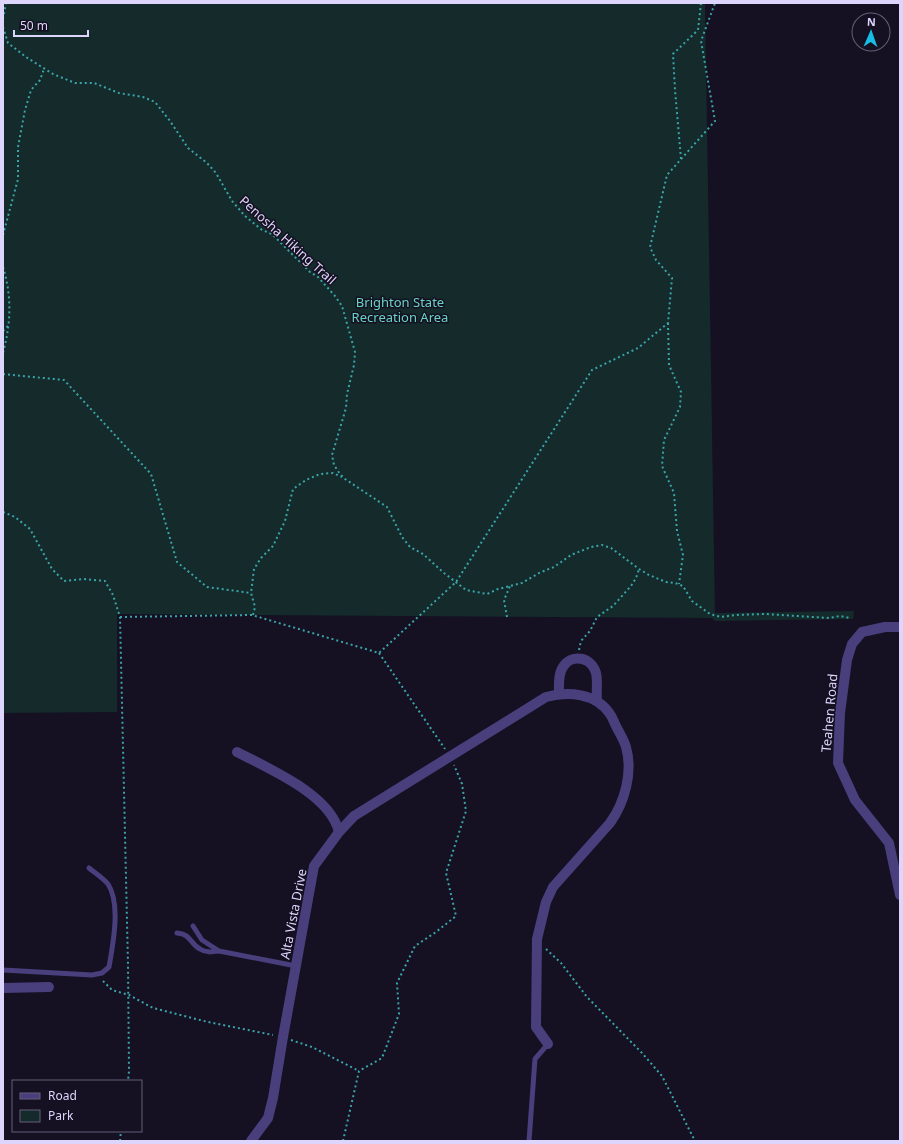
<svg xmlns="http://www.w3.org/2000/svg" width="903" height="1144" viewBox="0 0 903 1144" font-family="'Noto Sans',sans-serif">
<rect width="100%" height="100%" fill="#151022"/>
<!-- green -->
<path fill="#142a2b" d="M3 3H705L715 613 854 611 853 619 715 621 712 618 117 614V712L3 713Z"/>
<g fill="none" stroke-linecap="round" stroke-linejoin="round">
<!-- path -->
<path stroke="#3aa5a9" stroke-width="2" stroke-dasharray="2 3" stroke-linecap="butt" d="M3 19 6 3
M3 27 8 43 26 57 53 74 75 83H94L119 93 143 97 155 102 170 121 188 148 207 163 216 173 232 201 245 216 262 230 272 234 310 272 318 277 335 296 342 306 355 352 354 365 347 394 346 408 332 455 334 465 340 474 345 479 387 507 402 537 410 547 423 554 444 573 466 590 487 594 498 589 522 583 539 573 554 567 571 555 591 547 602 545 611 548 639 569 649 575 666 582 675 583 683 586 692 601 710 614 721 617 735 615 765 614 829 618 840 616 850 618
M681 159 675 90 673 54 698 30 701 3
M3 235 18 179V147L25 110 31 90 40 80 44 69
M3 267C12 297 11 323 3 353
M668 323 669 365 681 392 680 407 664 440 662 466 674 493 677 531 683 555 679 584
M3 331 8 326
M3 374 64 380 151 474 177 562 207 587 251 593
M3 512 15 517 30 529 52 569 64 581 84 579 105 581 113 595 120 617 128 965 129 1071 128 1081
M253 615 255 607 251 593 254 569 261 558 273 546 285 521 293 489 306 480 320 474 333 473 342 477
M120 617 252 615 379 653 456 582 592 370 638 348 668 323 672 278 656 260 650 247 667 175 715 121 701 41 715 3
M507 617 504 600 510 586
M579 650 581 641 590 631 597 617 613 606 631 586 636 578 639 569
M379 653 445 749
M546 949 561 963 587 997 642 1053 662 1076 695 1141
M103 981 112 990 129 995 153 1008 208 1022 273 1035
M291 1040 312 1047 359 1071
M120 1141 121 1131
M343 1141 359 1071 382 1058 399 1014 397 983 415 946 436 932 456 916 446 873 466 811 462 784 454 765"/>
<!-- lane -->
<path stroke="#483f7c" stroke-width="5" d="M193 926 202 940 219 951 296 966
M177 933C191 934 190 944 200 949 206 953 212 952 219 951
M3 970 92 975 102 973 109 967C113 944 121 904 108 884 103 878 95 873 89 868
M529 1141 535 1059 548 1044"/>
<!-- street -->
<path stroke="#483f7c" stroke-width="10" d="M900 627H885L862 632 852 644 847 660 840 713 838 763 855 800 889 843 900 895
M559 694C559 686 558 674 563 667 571 653 592 657 596 673 598 681 596 692 597 701
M237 752C269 769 330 794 339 832
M3 988 49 987
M251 1141 268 1118 273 1098 283 1037 314 866 339 832 354 816 546 697C568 691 596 693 610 714 613 718 614 723 617 728 620 734 624 740 626 747 633 772 625 802 610 823L553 887 546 902 537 939 536 1027 548 1044"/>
</g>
<g text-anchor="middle" stroke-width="3" stroke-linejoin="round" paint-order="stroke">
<!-- street labels -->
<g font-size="13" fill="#ddd5fb" stroke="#151022">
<text transform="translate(288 240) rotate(42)" y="5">Penosha Hiking Trail</text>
<text transform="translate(829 713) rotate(-85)" y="5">Teahen Road</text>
<text transform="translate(293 914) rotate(-79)" y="5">Alta Vista Drive</text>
</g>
<!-- park labels -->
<g font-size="13" fill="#68d4c3" stroke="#151022">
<text x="400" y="307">Brighton State<tspan x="400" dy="15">Recreation Area</tspan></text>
</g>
</g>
<!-- border -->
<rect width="903" height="1144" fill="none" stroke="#ddd5fb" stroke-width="8"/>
<!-- legend -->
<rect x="12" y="1080" width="130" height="52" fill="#151022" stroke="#655f79"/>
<rect x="20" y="1093" width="20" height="6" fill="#483f7c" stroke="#655f79"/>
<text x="48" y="1100" font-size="12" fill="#ddd5fb">Road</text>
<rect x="20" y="1110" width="20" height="12" fill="#142a2b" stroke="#655f79"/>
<text x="48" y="1120" font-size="12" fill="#ddd5fb">Park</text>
<!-- north arrow -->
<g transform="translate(871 32) rotate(2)"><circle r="19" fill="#151022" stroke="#655f79"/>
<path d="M0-3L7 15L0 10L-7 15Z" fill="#16bde5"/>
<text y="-6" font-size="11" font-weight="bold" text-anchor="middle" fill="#ddd5fb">N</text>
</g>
<!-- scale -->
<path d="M14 30v6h74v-6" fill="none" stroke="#ddd5fb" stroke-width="2"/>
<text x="20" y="30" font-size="12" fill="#ddd5fb" stroke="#151022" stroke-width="3" paint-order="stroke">50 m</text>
</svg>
